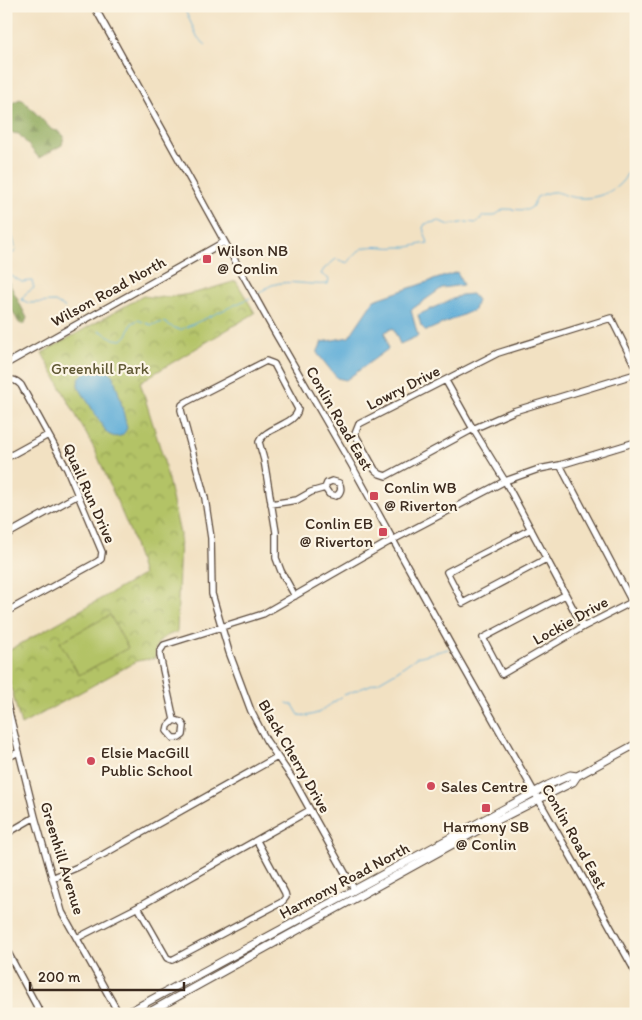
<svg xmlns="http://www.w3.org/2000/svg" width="642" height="1020" viewBox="0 0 642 1020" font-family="Itim,sans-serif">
<defs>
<pattern id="forest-firs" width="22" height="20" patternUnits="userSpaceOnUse" patternTransform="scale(1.25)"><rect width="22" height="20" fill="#8ea95b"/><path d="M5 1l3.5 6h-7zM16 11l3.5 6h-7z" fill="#758a4b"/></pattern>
<pattern id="park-crowns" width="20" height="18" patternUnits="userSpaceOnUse" patternTransform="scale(1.25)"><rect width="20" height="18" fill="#b3c366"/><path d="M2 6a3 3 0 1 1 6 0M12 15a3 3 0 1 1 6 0" fill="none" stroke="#939f53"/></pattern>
</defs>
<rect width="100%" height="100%" fill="#fcf5e5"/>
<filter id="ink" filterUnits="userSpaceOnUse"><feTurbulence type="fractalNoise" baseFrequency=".02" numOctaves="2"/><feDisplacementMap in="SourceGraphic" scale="10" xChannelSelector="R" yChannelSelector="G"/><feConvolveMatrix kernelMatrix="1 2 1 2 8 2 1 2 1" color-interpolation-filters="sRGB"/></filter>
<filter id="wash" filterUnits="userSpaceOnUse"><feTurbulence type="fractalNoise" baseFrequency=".0096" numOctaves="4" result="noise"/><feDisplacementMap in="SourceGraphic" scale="20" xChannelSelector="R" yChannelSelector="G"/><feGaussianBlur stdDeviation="1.12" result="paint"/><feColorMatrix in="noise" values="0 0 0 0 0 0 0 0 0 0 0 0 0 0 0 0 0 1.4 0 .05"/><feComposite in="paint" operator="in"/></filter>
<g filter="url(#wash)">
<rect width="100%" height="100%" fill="#f2e1c2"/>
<!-- forest -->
<path fill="url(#forest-firs)" stroke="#646a3c" d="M20 99 24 101 52 130 58 131 64 136 62 145 39 158 19 134 6 132V106Z
M6 277 27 318 24 325 19 323 6 299Z"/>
<!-- park -->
<path fill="url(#park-crowns)" stroke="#777642" d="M236 281 255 313 140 382 163 457 180 534 177 632C160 638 156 640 155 658L137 661 21 725 6 669V652L143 575 131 534 95 450 42 353 143 296C175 301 206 290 236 281Z"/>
<!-- garden -->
<path fill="#b3c366" stroke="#777642" d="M110 615 128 648 79 675 60 642Z"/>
<!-- water -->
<path fill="#5eadd8" stroke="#4c6c7b" d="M457 272 463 285 442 288 411 310 418 336 400 344 393 328 385 332 388 349 346 380 337 378 317 353 322 342 349 337 374 300Z
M472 294 477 300 474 310 426 331 421 326 418 315 461 295Z
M95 367C101 367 105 368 110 372 117 379 124 416 127 428 123 438 115 439 107 433L78 386C77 376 86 371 95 367Z"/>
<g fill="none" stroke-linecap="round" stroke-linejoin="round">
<!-- stream -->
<path stroke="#5eadd8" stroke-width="1" d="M183 6 198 38 206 45
M6 232 11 233 16 249 15 252 6 255
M6 273 22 282 32 281 34 288 25 294 22 300 29 303 55 302 65 308
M258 294C263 291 267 287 272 285 289 279 310 286 328 284L329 279 321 274 324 269 336 259 348 263C361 245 366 246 385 247 391 248 395 247 401 247 409 248 419 244 428 243L423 228 425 224 439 221 450 225 466 222 477 223 483 216H494L504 209 527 210 532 207 537 197C542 195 548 192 552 192 559 191 565 196 572 197 592 201 618 193 627 174L636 170
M99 330 114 339 122 340 127 335 132 323 138 320 151 325 164 322 172 327 180 330 250 298
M287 703 293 705 299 715 307 716 318 713 344 695 378 682 397 671 417 657 448 649"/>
</g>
</g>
<g filter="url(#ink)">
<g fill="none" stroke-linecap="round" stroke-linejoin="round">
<defs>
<path id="minor" d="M94 6 274 331 351 464 457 656 591 892 636 973
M6 364 224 242
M636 368 611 318 498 353 359 424 355 434 375 470 380 474 386 476 473 429 514 411 636 374
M6 381C13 379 16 380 21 385L67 469 102 552 101 559 97 562 6 612
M446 381 473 429 505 481 583 627
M6 458 48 435
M560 465 632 602 583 627 502 674 483 638 565 595
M271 504 297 500 311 492 325 488 329 494 336 496C341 493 342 488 339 483L332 481 327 483 325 488
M531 529 447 572 463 603 546 559
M6 535 78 495
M295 596 281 571 276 558V532L264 460 259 442C265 427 296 425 298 409L274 364 266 361 186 402 182 405 181 410 205 498 211 538 212 594 229 652 251 711 266 740 294 781 354 889
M6 700 35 817 62 912 119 1014
M174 720 181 722 184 726 183 735 179 738H173L167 731 168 726 174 720 160 656V651L164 645 263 614 385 544 505 481 539 469 560 465 636 442
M6 758 19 752
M6 834 35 817
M52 878 78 867 104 854 277 757
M138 907 167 958 172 960 282 902 286 897 285 893 257 841
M77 938 138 907 310 810
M6 949 41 1014"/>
<path id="major" d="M125 1014 548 785 570 775 577 776
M146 1014 482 828 573 782 577 776 636 744"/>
</defs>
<!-- minor casing -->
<use href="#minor" stroke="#564537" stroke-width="8"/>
<!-- major casing -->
<use href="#major" stroke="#564537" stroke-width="9"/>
<!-- minor -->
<use href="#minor" stroke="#fff" stroke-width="5.5"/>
<!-- major -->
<use href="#major" stroke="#fff" stroke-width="7"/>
</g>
</g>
<!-- markers -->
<g fill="#d1495b" stroke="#fcf5e5" stroke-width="2">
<rect x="202" y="254" width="10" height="10" rx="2.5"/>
<rect x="369" y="491" width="10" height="10" rx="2.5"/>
<rect x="378" y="527" width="10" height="10" rx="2.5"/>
<circle cx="91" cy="761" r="5"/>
<circle cx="431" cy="786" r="5"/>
<rect x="481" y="803" width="10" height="10" rx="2.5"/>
</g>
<g text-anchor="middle" stroke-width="4.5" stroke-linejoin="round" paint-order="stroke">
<!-- poi labels -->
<g font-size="16" fill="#3b2a1e" stroke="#fcf5e5" text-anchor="start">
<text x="217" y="256">Wilson NB<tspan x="217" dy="18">@ Conlin</tspan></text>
<text x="384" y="493">Conlin WB<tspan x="384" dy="18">@ Riverton</tspan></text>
<text x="373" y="529" text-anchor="end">Conlin EB<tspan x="373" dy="18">@ Riverton</tspan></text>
<text x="101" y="758">Elsie MacGill<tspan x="101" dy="18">Public School</tspan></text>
<text x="441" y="792">Sales Centre</text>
<text x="486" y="832" text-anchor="middle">Harmony SB<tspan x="486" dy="18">@ Conlin</tspan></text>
</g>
<!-- street labels -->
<g font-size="16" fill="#3b2a1e" stroke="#fcf5e5">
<text transform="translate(108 291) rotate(-29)" y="6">Wilson Road North</text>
<text transform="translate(403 387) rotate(-27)" y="6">Lowry Drive</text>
<text transform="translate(340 418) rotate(60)" y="6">Conlin Road East</text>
<text transform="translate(90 493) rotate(66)" y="6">Quail Run Drive</text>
<text transform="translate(570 620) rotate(-29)" y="6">Lockie Drive</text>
<text transform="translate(295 756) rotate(60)" y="6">Black Cherry Drive</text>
<text transform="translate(575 836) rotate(61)" y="6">Conlin Road East</text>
<text transform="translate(63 858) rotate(73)" y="6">Greenhill Avenue</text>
<text transform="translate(344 880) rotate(-28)" y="6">Harmony Road North</text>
</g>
<!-- park labels -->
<g font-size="16" fill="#5f5834" stroke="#fcf5e5">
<text x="100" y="374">Greenhill Park</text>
</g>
</g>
<!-- margin -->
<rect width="642" height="1020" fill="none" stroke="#fcf5e5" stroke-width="25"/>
<!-- scale -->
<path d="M30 982v8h154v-8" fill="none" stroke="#3b2a1e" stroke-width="2.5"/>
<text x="38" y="982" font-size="15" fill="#3b2a1e" stroke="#fcf5e5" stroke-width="4" paint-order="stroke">200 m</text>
</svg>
